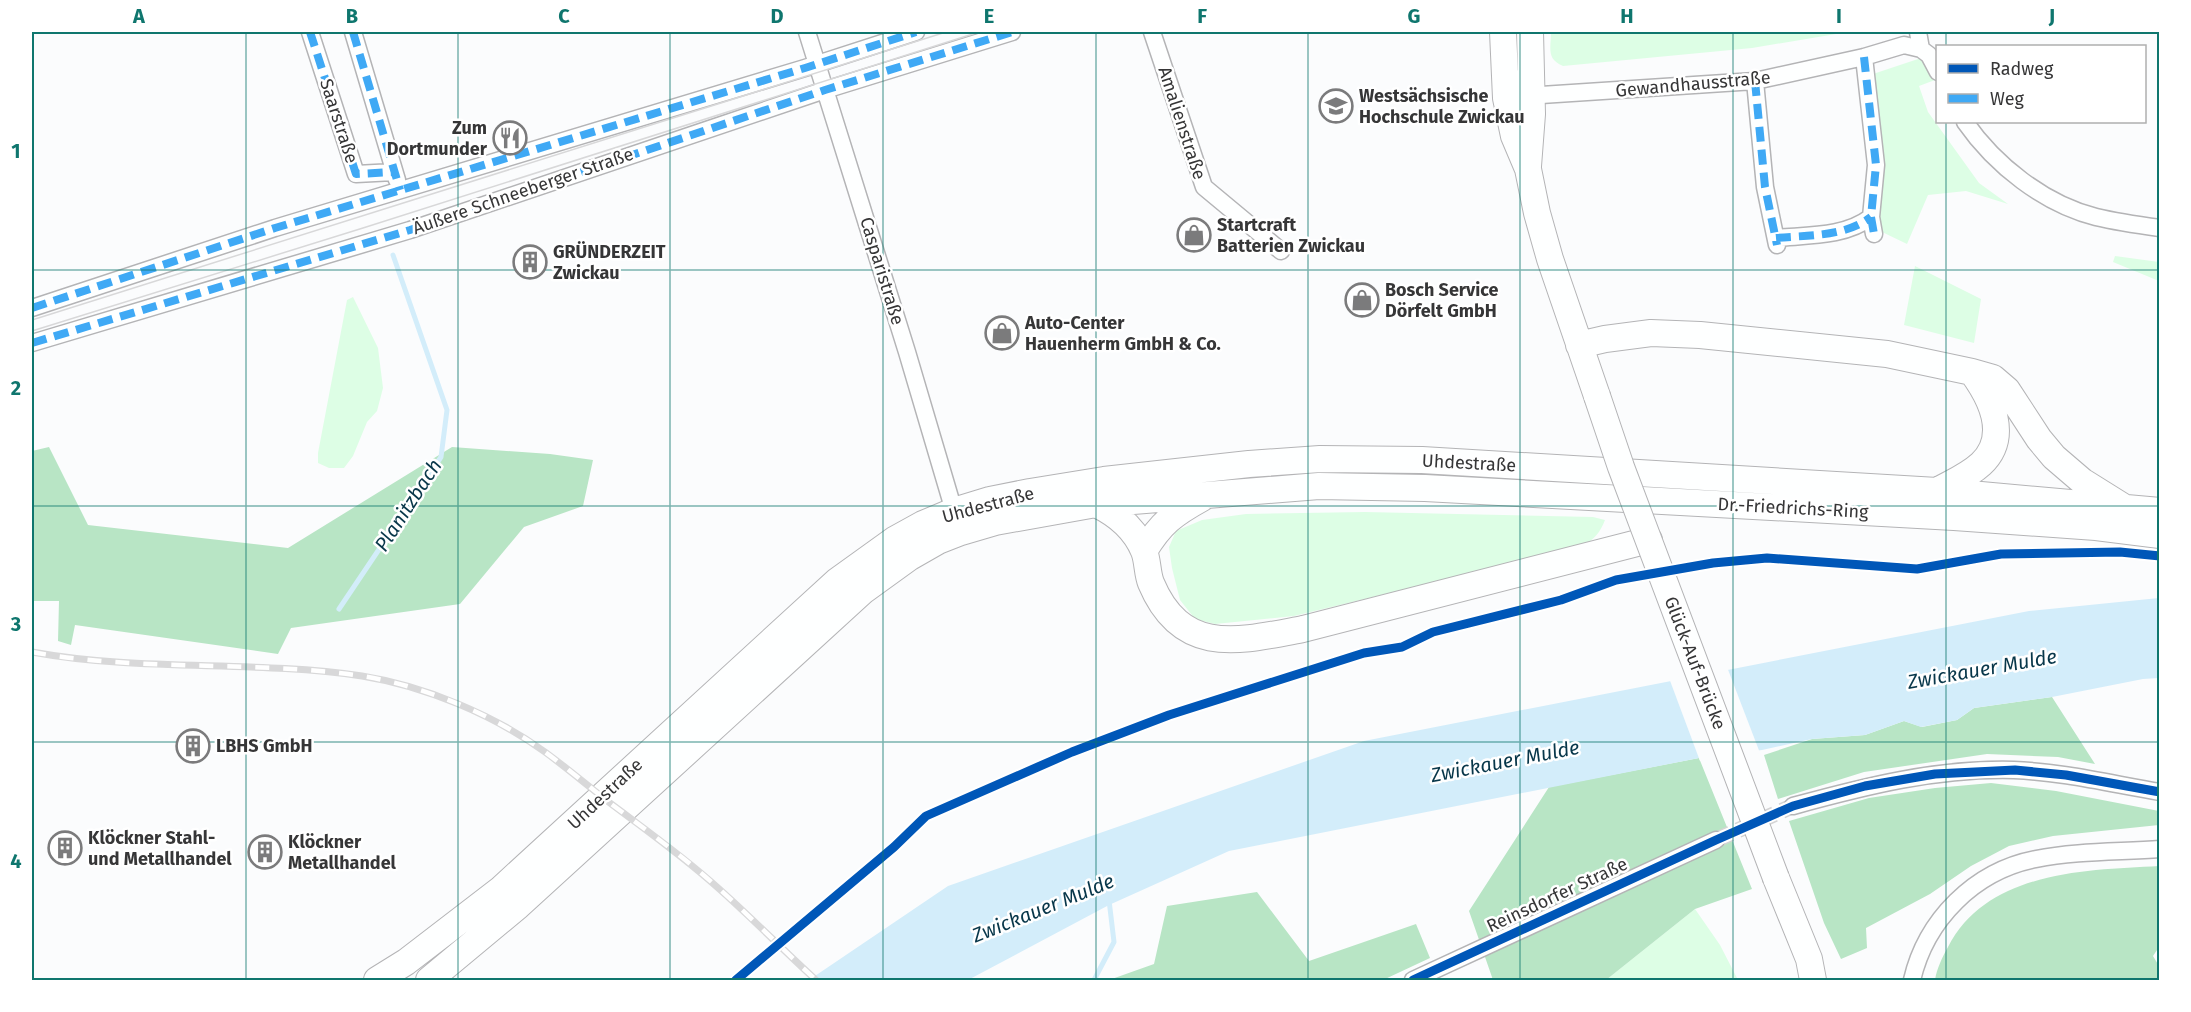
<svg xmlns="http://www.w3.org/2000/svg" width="2191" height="1012" viewBox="0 0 2191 1012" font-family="'Fira Sans',sans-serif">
<rect width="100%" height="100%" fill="#fbfcfd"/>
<!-- green -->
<path fill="#ddfee5" d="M1551 32H1848L1752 48 1563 66C1546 59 1551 48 1551 32Z
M1927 56 1935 80 1919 86 1928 112 1979 183 2008 204 1966 191 1928 195 1907 244 1880 231 1867 76Z
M2115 256 2159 262V281L2113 262Z
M1915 266 1981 299 1974 343 1904 325Z
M353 297 378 348 383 388 377 411 367 422 353 456 344 468H329L318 463V453L347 300Z
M1365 512 1593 517 1605 520C1595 545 1583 545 1559 552L1294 616 1215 624 1195 619 1180 600 1172 568 1169 547 1176 531 1202 520 1246 514Z
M1695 909 1720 945 1738 980H1606Z"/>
<!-- forest -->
<path fill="#b8e5c5" d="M49 447 88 525 288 548 452 447 550 454 593 460 583 506 524 527 460 604 291 628 278 654 75 625 71 645 58 641 59 601H32V451Z
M2052 697 2095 764 2058 757 1987 754 1864 772 1778 799 1764 755 1812 739 1865 735 1904 721 1922 727 1957 720 1974 708Z
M1699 758 1752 889 1695 909 1606 980H1493L1469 911 1549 787Z
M1991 783 2056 791 2159 811V825L2053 836 2009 846 1971 866 1930 894 1866 928 1867 948 1841 959 1824 923 1789 821 1869 798 1935 788Z
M2159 866V947L2153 956 2159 966V980H1935C1937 968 1942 958 1948 947 1987 871 2085 870 2159 866Z
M1257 892 1309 961 1416 924 1430 958 1383 980H1109L1154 964 1167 906Z"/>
<!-- water -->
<path fill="#d3edfa" d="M2159 598V678L2143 679 2052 697 1974 708 1957 720 1921 727 1904 721 1865 735 1812 739 1762 750 1699 758 1229 851 1109 905 968 980H809L948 886 1364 741 2029 611Z"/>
<!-- pier -->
<path fill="#fbfcfd" d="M1727 667 1760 753 1700 761 1669 678Z"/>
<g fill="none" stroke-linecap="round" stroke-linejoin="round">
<!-- stream -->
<path stroke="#d3edfa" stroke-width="5" d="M339 609 441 457 447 410 393 255
M1094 980 1114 942 1109 900"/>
<!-- street-tunnel -->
<path stroke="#d4d4d5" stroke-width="16" stroke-dasharray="16 8" stroke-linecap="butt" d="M1716 840 1793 806"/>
<defs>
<path id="street" d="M310 32 356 174 394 172
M353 32 397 180
M807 32 907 352 954 511
M1152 32 1204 187 1281 251
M1918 32 1921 49
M1864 57 1876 165 1871 217 1874 234
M1504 66C1514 80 1524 92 1541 95L1755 81 1864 57 1904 45 1921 49 1929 55 1938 72
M1755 81 1765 187 1777 245
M1965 122C1995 165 2044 204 2096 217 2117 222 2138 225 2160 228
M1776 238C1808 235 1845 237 1871 217
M32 308 275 228 805 68 916 32
M32 343 410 230 825 90 1012 32
M1793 806C1866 786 1937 768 2014 770 2063 772 2112 784 2160 792
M1413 980 1716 840
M1912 980C1926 920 1974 871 2036 859 2076 851 2119 852 2160 849"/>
<path id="primary" d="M1503 32 1506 98 1514 136 1528 169 1537 213 1550 259 1597 396
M1528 166 1532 114 1530 32
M1579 345 1605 339 1651 333 1700 335 1887 354 1972 372 1993 378 2007 390 2039 439 2054 457 2082 481 2122 506
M1937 491C1951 483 1968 476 1981 464 2010 437 1991 398 1972 372
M1096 504C1117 514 1135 529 1144 551 1148 561 1147 573 1151 583 1182 657 1239 641 1303 629L1649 540
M1144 551C1161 523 1173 514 1202 498
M1776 878 1809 959 1813 980
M377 980 406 962 501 889 837 581 894 540 923 524 954 511 990 500 1030 492 1104 480 1249 464 1320 459 1422 460 1937 491 2160 511
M429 980 518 906 863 591 910 557 938 541 961 532 995 522 1096 504 1319 486 1425 488 1954 517 2096 527 2160 535"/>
</defs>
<!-- street casing -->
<use href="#street" stroke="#b4b4b6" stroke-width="19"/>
<!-- primary casing -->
<use href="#primary" stroke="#b4b4b6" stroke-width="28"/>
<!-- street -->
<use href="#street" stroke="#feffff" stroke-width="16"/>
<!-- primary -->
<use href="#primary" stroke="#feffff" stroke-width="26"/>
<!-- tram -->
<path stroke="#d8d8d9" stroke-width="1.5" d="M32 320 946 32
M32 331 363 228 979 32"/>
<defs>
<path id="rail" d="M32 652C141 672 253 660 362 676 425 686 494 715 545 752 567 768 588 786 610 803 646 830 684 857 717 887 751 917 783 950 816 980"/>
</defs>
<!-- rail casing -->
<use href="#rail" stroke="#d8d8d9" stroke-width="7"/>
<!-- rail -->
<use href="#rail" stroke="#fff" stroke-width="4.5" stroke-dasharray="14" stroke-linecap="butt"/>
<defs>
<path id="primary-bridge" d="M1597 396 1621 467 1776 878"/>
</defs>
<!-- primary-bridge casing -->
<use href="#primary-bridge" stroke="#b4b4b6" stroke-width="28" stroke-linecap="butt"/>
<!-- primary-bridge -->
<use href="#primary-bridge" stroke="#feffff" stroke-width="26"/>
<!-- quiet -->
<path stroke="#3fa9f5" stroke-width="8" stroke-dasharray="15 8" stroke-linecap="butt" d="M310 32 356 174 394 172
M353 32 400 190
M1864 57 1876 165 1871 217 1874 234
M1755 81 1765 187 1777 245
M1776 238C1808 235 1845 237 1871 217
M32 308 275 228 805 68 916 32
M32 343 410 230 825 90 1012 32"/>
<defs>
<path id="cycleway" d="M736 980 894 847 926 816 1072 752 1169 715 1364 653 1402 647 1433 632 1561 600 1616 580 1713 563 1767 558 1917 569 2001 554 2120 552 2160 556
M1413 980 1716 840 1793 806 1865 786 1935 774 2015 770 2066 775 2160 792"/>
</defs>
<!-- cycleway casing -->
<use href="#cycleway" stroke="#fff" stroke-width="13"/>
<!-- cycleway -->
<use href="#cycleway" stroke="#0057b8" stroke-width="9"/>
</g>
<!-- grid -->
<path fill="none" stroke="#0f766e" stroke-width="1.5" stroke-opacity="0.55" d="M246 32V980M458 32V980M670 32V980M883 32V980M1096 32V980M1308 32V980M1520 32V980M1733 32V980M1946 32V46M1946 122V980M32 270H2160M32 506H2160M32 742H2160"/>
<!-- icons -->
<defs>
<symbol id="university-ring" viewBox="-11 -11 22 22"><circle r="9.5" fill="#fff" stroke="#7b7b7c" stroke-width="1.5"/><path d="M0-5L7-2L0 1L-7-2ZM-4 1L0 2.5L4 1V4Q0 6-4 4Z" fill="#7b7b7c"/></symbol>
<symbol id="restaurant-ring" viewBox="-11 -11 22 22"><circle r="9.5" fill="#fff" stroke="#7b7b7c" stroke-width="1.5"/><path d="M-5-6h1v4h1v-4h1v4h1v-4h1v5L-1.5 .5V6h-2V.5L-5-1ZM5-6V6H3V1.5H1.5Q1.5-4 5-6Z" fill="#7b7b7c"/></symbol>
<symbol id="shop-ring" viewBox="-11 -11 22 22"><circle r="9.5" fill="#fff" stroke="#7b7b7c" stroke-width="1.5"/><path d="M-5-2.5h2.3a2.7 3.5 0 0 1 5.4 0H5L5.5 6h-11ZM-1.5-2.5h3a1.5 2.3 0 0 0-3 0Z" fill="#7b7b7c"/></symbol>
<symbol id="building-ring" viewBox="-11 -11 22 22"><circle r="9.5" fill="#fff" stroke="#7b7b7c" stroke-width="1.5"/><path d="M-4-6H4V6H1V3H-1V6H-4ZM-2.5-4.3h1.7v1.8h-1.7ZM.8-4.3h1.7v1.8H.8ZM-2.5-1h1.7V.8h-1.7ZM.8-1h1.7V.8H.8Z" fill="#7b7b7c"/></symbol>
</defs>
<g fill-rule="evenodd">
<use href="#university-ring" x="1317" y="87" width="38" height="38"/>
<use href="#restaurant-ring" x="491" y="119" width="38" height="38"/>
<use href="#shop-ring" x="1175" y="216" width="38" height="38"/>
<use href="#building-ring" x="511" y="243" width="38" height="38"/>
<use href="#shop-ring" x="1343" y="281" width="38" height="38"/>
<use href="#shop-ring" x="983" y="314" width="38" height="38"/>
<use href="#building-ring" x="174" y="727" width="38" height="38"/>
<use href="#building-ring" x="46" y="829" width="38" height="38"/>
<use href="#building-ring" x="246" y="833" width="38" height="38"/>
</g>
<g text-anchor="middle" stroke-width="5" stroke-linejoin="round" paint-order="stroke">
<!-- street labels -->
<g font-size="18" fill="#363637" stroke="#fff">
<text transform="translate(1693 84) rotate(-5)" y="6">Gewandhausstraße</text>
<text transform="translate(339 121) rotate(72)" y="6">Saarstraße</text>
<text transform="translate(1182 123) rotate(72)" y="6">Amalienstraße</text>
<text transform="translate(523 191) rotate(-19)" y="6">Äußere Schneeberger Straße</text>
<text transform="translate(882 271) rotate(73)" y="6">Casparistraße</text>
<text transform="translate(1469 463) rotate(3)" y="6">Uhdestraße</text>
<text transform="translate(988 505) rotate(-15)" y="6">Uhdestraße</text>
<text transform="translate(1793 508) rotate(3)" y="6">Dr.-Friedrichs-Ring</text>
<text transform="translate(1695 663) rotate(69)" y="6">Glück-Auf-Brücke</text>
<text transform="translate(605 794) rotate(-43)" y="6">Uhdestraße</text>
<text transform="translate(1557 895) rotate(-25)" y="6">Reinsdorfer Straße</text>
</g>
<!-- poi labels -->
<g font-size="18" font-weight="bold" fill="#363637" stroke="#fff" text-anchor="start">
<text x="1359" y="102">Westsächsische<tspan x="1359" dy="21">Hochschule Zwickau</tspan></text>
<text x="487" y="134" text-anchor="end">Zum<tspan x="487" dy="21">Dortmunder</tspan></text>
<text x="1217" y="231">Startcraft<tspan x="1217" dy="21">Batterien Zwickau</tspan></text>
<text x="553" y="258">GRÜNDERZEIT<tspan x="553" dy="21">Zwickau</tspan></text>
<text x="1385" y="296">Bosch Service<tspan x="1385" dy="21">Dörfelt GmbH</tspan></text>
<text x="1025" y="329">Auto-Center<tspan x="1025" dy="21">Hauenherm GmbH &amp; Co.</tspan></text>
<text x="216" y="752">LBHS GmbH</text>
<text x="88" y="844">Klöckner Stahl-<tspan x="88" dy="21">und Metallhandel</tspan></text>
<text x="288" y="848">Klöckner<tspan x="288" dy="21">Metallhandel</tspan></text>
</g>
<!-- water labels -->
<g font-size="20" font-style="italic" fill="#08374a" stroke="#fff">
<text transform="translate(408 505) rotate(-57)" y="7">Planitzbach</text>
<text transform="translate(1982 669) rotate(-10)" y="7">Zwickauer Mulde</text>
<text transform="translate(1505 761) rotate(-11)" y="7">Zwickauer Mulde</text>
<text transform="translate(1043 908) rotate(-22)" y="7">Zwickauer Mulde</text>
</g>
</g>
<!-- border -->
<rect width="2191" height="1012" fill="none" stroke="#ffffff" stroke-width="66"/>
<!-- legend -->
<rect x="1936" y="45" width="210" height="78" fill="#ffffff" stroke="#afafaf" stroke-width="1.5"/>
<rect x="1948" y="64" width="30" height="9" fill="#0057b8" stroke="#afafaf" stroke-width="1.5"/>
<text x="1990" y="75" font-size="18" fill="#363637">Radweg</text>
<rect x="1948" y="94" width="30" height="9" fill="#3fa9f5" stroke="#afafaf" stroke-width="1.5"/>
<text x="1990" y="105" font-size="18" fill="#363637">Weg</text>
<rect x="33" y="33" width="2125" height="946" fill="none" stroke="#0f766e" stroke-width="2"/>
<g font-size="20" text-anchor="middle" font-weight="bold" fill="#0f766e">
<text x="139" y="23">A</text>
<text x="352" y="23">B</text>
<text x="564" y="23">C</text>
<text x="777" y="23">D</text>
<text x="989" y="23">E</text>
<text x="1202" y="23">F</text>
<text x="1414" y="23">G</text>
<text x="1627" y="23">H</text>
<text x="1839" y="23">I</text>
<text x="2052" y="23">J</text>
<text x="16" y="158">1</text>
<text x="16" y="395">2</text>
<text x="16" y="631">3</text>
<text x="16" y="868">4</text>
</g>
</svg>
